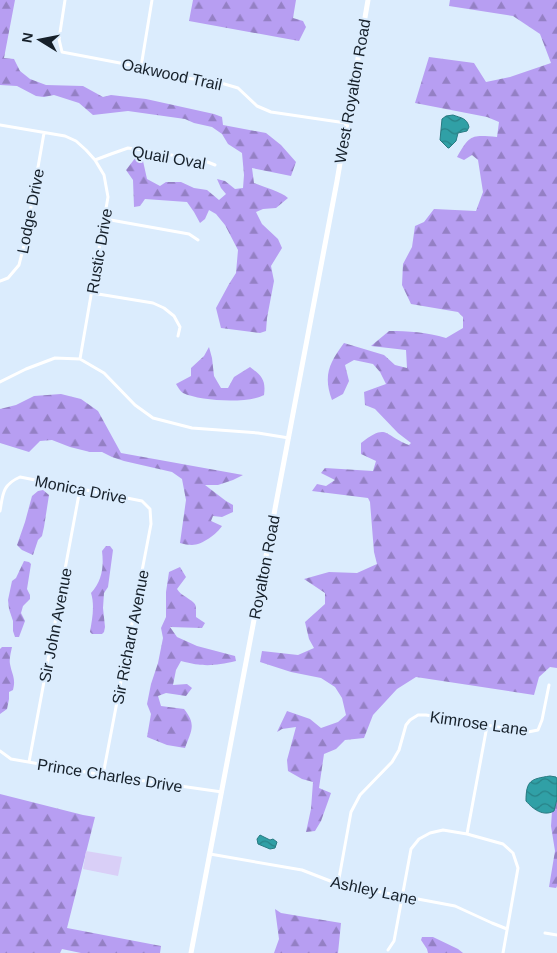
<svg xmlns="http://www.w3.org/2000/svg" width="557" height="953" viewBox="0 0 557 953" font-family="Arial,sans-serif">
<defs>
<pattern id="forest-firs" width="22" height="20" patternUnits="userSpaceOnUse" patternTransform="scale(1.25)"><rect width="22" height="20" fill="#b79ef2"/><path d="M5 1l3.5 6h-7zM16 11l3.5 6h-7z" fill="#9480c4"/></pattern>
<pattern id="water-waves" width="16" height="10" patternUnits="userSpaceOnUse" patternTransform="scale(1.25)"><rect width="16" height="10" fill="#30a0a6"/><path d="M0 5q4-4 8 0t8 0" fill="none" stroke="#288287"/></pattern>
</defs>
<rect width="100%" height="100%" fill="#dbecfd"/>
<!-- forest -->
<path fill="url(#forest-firs)" d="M0 0H15L4 58 14 59 20 71 30 79 46 85 83 86 103 97 111 95 146 99 214 114 222 117 223 125 266 133 281 145 296 162 291 176 252 168 254 183C264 187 282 192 288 198L276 208 263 209 256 212 262 224 278 239 282 248 271 266 274 281 267 318 266 331 260 333 221 328 216 308 229 284 236 273 238 250 225 225 216 214 209 210 205 219 200 223 194 212 187 202 145 199 140 206 134 207 133 180 126 170 136 157 143 161 147 179 160 186 166 182H181L194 188 207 190 219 200 226 194 221 188 217 179 225 181 235 189 243 188 244 175 242 153 228 144 222 134 212 127 194 123 185 119 128 111 93 115 79 103 54 95 44 97 36 96 17 86 0 85Z
M193 0H296L293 18 303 21 306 27 299 41 189 21Z
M450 0H557V668L550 667 539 677 534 695 416 677 397 689 373 715 364 738 345 740 336 749 324 754 319 788 331 793 321 821 315 831 306 832 311 809 313 782 302 779 288 771 287 760 296 727 282 729 277 732 287 711 310 719 321 728 338 722 346 715 342 698 335 687 321 678 291 672 260 662 262 651 298 655 314 648 309 639 305 622 325 604V593L304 579 329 572 357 573 377 564 374 552 370 502 368 498 312 491 317 484 326 486 335 480 321 473 325 468 373 471 376 461 361 454V443C388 422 384 436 409 445L411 443 398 433 375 409 365 405 364 392 386 384 380 372 373 364 354 360 345 365 349 381 343 394 332 400C323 376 329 363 344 343L384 355 395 365 407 368 406 350 371 346 389 331C408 331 427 332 446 338L463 328V317L458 312 411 304 402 285 403 264 412 247 415 226 424 222 434 209 476 211 483 192 478 160 472 155 464 160 457 157C470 134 472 135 497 137L499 122 487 117 415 103 429 57 474 63 486 82 510 77 551 63 540 34 513 16 449 6Z
M209 347 212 358 214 376 221 388H228L234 377 250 367C262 376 266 380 264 395 247 404 200 401 183 393 180 391 178 387 176 384L191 376V368L204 356Z
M61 394 81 399 98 411 121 453 243 475 233 480 218 485H205L226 501 233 505V512L222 517 213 516 211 521 222 526C217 534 202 545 192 545 188 545 184 544 180 543L186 500 182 479 172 472 124 461 112 457 102 452H90L70 447 52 440 40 441 29 452 0 443V409L16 405 34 396Z
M43 490 49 495 44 527 42 536 38 540 33 555 22 550 17 545 25 522 32 496 38 491Z
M106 546H110L113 550 108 587 104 593 103 608 105 627 104 632 102 634H92L90 632C92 620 95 606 91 593 102 581 104 567 102 551Z
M24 561 29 562 31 564 27 589 30 595V599L23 606 21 613 25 621 19 637H15L13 631V621L9 609 8 600 12 581 16 578Z
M180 567 186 577 177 589C179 592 182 595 186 597 197 605 196 602 196 617L205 623 202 628 170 627 177 637 197 646 235 656 236 661C214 666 203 667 181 661L176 670 173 685 187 684 192 688 186 696 166 693 158 696 161 706 184 709C197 725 191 731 185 748L167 745 147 737 151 714 147 704 151 684 158 663 163 638 161 628 166 617V592L169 572Z
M2 647H12C11 652 9 659 10 664 12 675 16 678 13 690L9 692V699L7 709 0 714V649Z
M0 794 83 815 95 817 67 928 161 946 160 953H81L62 949 60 953H0Z
M557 799V886L556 888 549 887 555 851 551 826 552 812 554 811Z
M275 909 281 913 341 923 338 953H274L279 939Z
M422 937H433L458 949 463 953H428L427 949 421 940Z"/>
<!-- garden -->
<path fill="#d9cff7" d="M86 851 122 857 118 876 83 869Z"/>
<!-- water -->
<path fill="url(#water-waves)" stroke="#287a81" d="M453 115C461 118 467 118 469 127L467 131 458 133 456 141 449 148H448L440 140 442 119 446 116Z
M550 776 556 777 557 779V799L554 811C543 817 533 809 526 801 526 780 531 779 550 776Z
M260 835 270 840 273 839 277 842 275 848 270 849 258 844 257 839Z"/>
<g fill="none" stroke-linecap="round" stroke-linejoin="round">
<!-- street -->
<path stroke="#fff" stroke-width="3" d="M65 0 59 39 62 52 141 67 173 76 221 83 238 88 257 106 271 112 346 123
M141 67 152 0
M0 125 65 136 76 141 86 150 95 160 104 175 108 197 80 359
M95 160 111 154 128 148 143 150 205 161 215 165
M105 219 189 234 198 240
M0 281 8 278 19 265 25 241 44 133
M92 293 153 303 164 308 174 316 180 327 178 336
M0 382 26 369 55 358 80 359 104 373 135 405 153 418 192 428 258 433 289 438
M0 511C3 494 2 485 20 477L142 501 150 509 151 524 103 775
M0 751 11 759 103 775 222 792
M29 762 80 489
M467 834 487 726
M210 854 302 870 338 884 455 906 492 923 507 929
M338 884 351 812 360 795 392 762 399 750 406 725 410 720 418 715H426L528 732 538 730 542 720 549 685
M545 933 557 935
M388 950 394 941 411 849 419 839 430 833 443 830 467 834 503 844 513 853 518 868 503 953"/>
<!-- primary -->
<path stroke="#fff" stroke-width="5" d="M191 953 337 181 368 0"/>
</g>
<g text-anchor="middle" stroke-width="4" stroke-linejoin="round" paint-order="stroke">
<!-- street labels -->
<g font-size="16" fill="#16202a" stroke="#dbecfd">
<text transform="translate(172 74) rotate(12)" y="6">Oakwood Trail</text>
<text transform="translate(352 91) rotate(-80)" y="6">West Royalton Road</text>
<text transform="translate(169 157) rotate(10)" y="6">Quail Oval</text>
<text transform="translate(30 211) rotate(-79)" y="6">Lodge Drive</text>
<text transform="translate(99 251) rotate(-80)" y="6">Rustic Drive</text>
<text transform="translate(81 489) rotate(11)" y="6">Monica Drive</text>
<text transform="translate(264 567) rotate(-79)" y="6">Royalton Road</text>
<text transform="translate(55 625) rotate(-79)" y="6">Sir John Avenue</text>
<text transform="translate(130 637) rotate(-79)" y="6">Sir Richard Avenue</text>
<text transform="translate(479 723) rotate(8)" y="6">Kimrose Lane</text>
<text transform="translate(110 775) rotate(9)" y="6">Prince Charles Drive</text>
<text transform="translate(374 890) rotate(12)" y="6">Ashley Lane</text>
</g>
</g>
<!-- north arrow -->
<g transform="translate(40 40) rotate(280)" stroke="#dbecfd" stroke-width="4" paint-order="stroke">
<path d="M0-4L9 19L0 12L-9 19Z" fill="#16202a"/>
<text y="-8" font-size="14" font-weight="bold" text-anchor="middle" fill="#16202a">N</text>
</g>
</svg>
